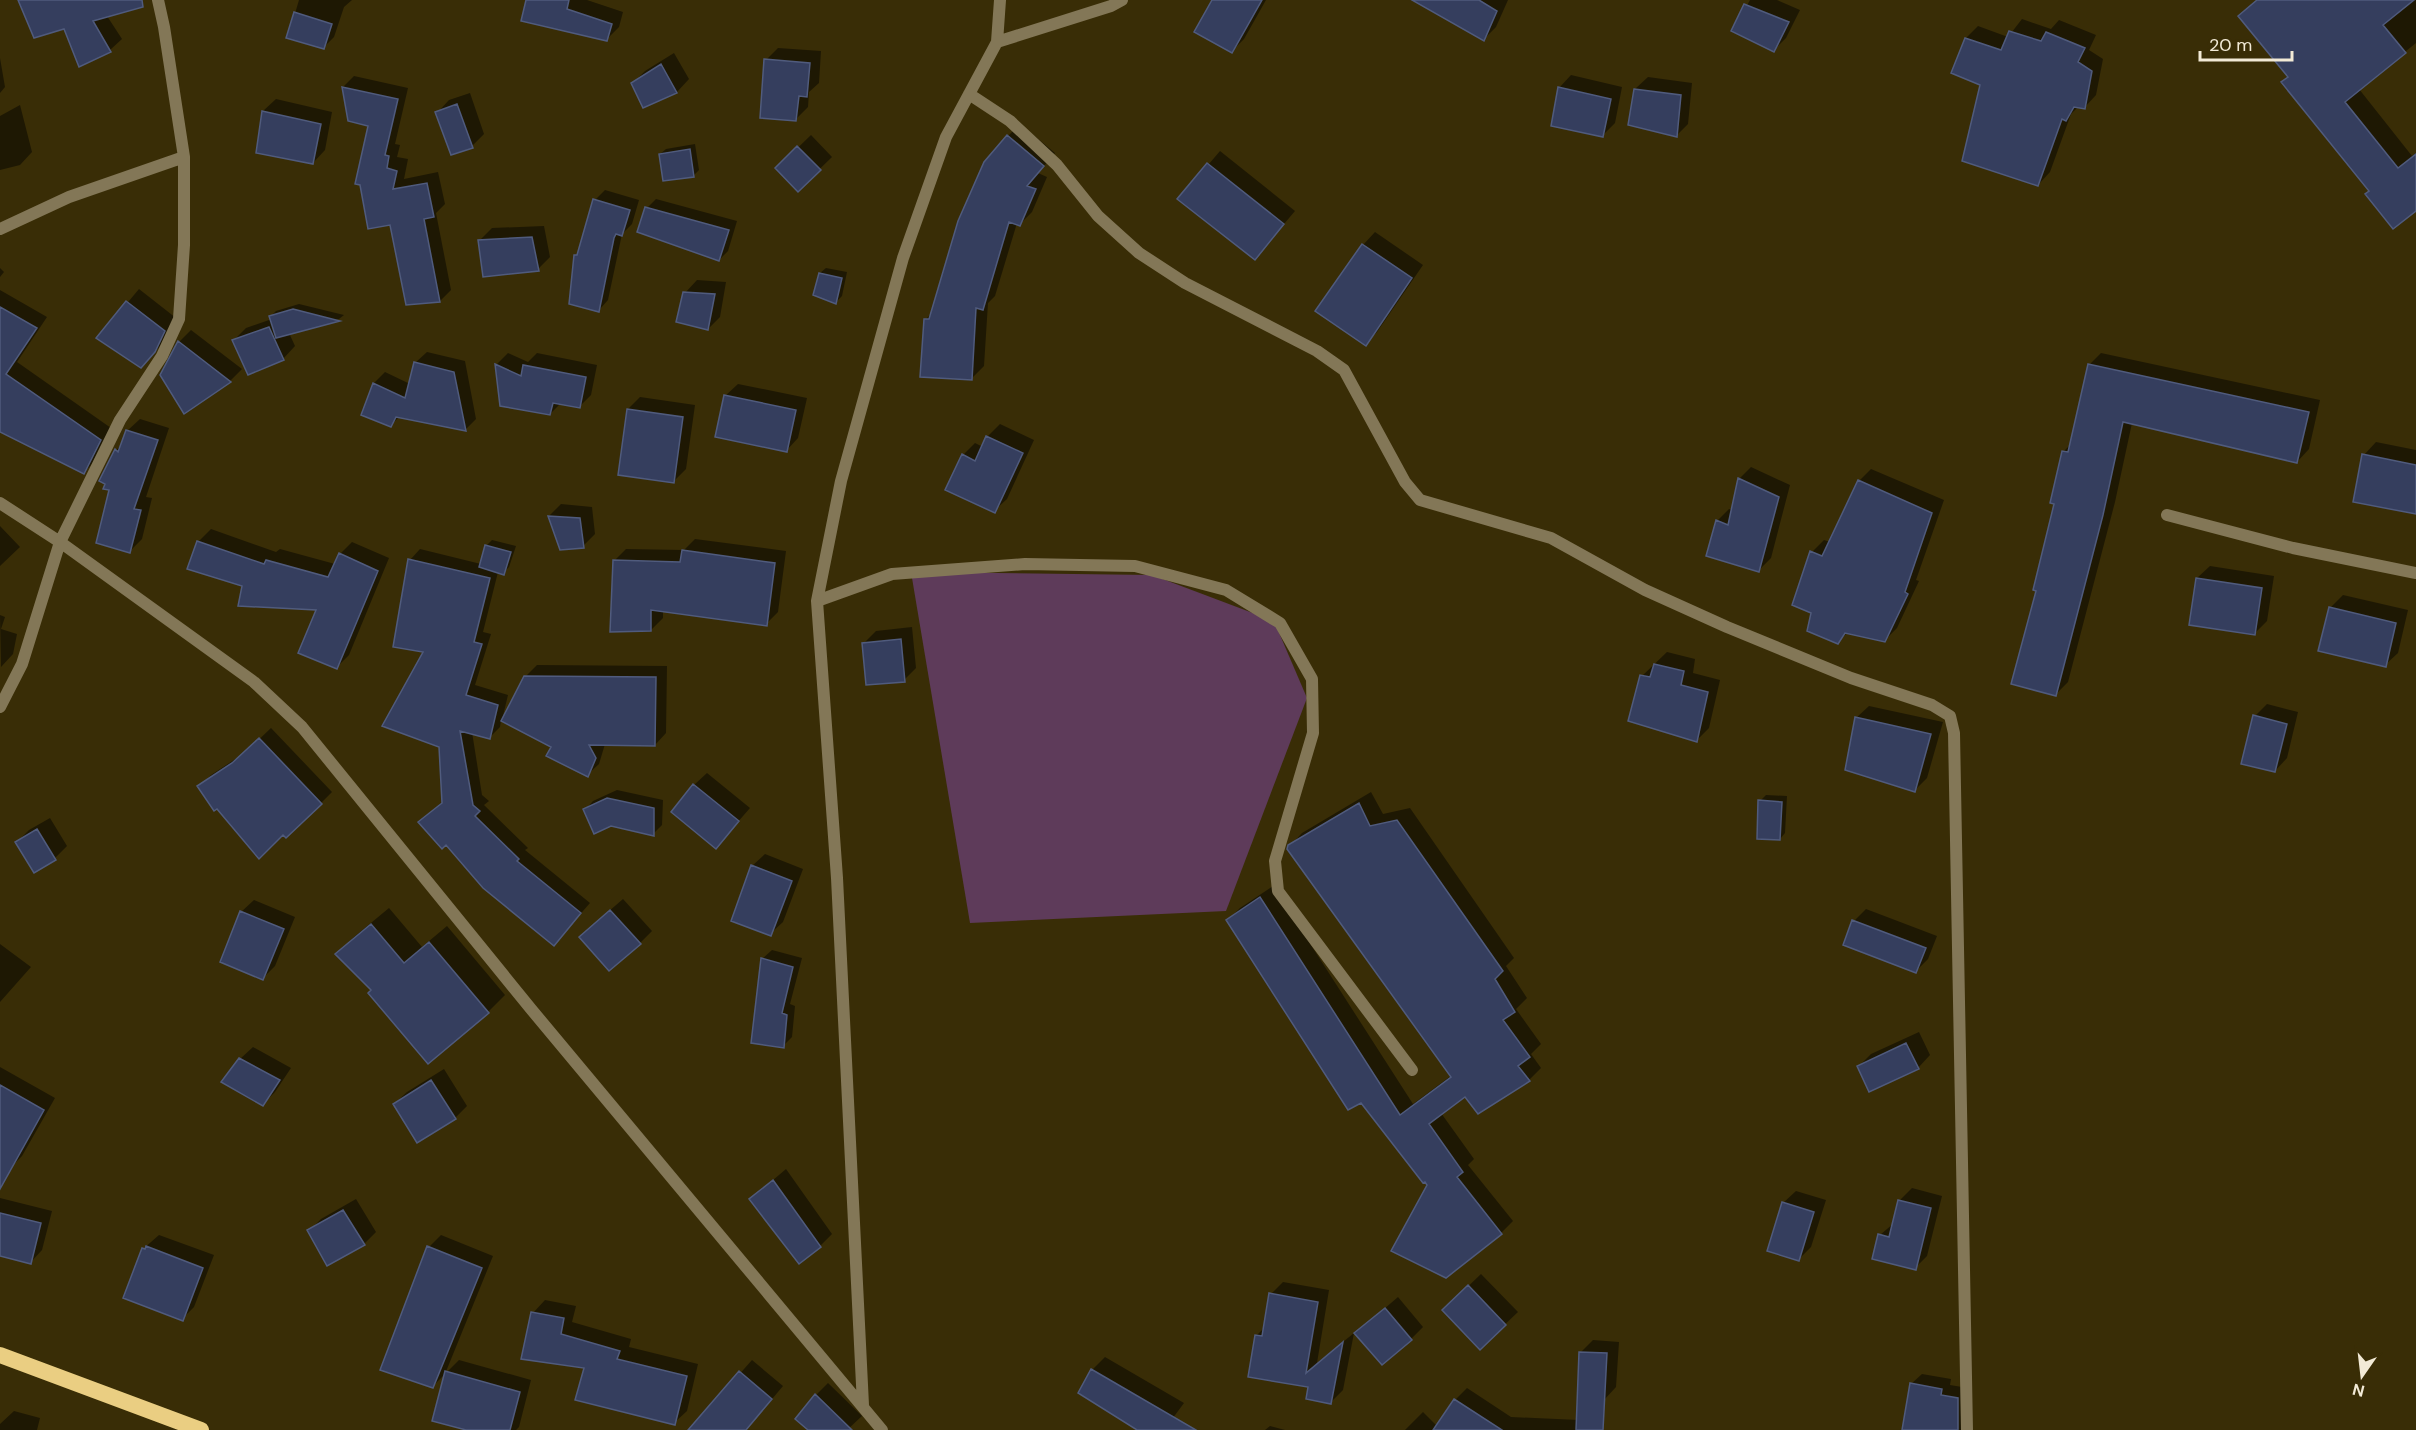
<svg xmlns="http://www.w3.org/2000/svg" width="2416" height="1430" viewBox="0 0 2416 1430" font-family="'DM Sans',sans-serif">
<rect width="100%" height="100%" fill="#392d06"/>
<!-- green -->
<path fill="#5e3b5a" d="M911 572 1152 575 1274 621 1307 698 1226 911 970 923Z"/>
<!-- shadow -->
<path fill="#0007" d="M20 0H131L107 16 122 39 110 50 80 65 65 28Z
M299 0H352L344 7 334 37 323 48 288 37Z
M527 0H587L623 12 619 27 606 40Z
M1214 0H1266L1244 39 1232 51Z
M1412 0H1508L1496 27 1484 39Z
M1750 0H1777L1800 10 1786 38 1774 50 1733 31Z
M2257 0H2416V43L2359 89 2412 156 2416 153V209L2371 190 2289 76 2240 16Z
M2022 19 2051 29 2059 20 2096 35 2089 50 2103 59 2096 95 2084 108 2079 106 2071 114 2050 172 2038 185 1981 84 1966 38 1978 26 2008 37Z
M778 48 821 51 819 83 809 92 808 107 796 119 766 60Z
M674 53 689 79 677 92 644 106 633 83 645 71Z
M0 58 5 87 0 93Z
M1571 75 1622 87 1615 123 1603 135 1559 88Z
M354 76 408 88 395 144 400 145 397 157 408 159 404 179 438 172 445 204 436 213 451 290 440 301 407 303 370 125 343 87Z
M1648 77 1692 83 1688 124 1676 136 1635 89Z
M470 93 484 134 472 146 437 113 449 100Z
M276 99 332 112 325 150 313 163 263 111Z
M20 105 32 152 20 165 0 170V116Z
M1020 124 1055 153 1038 173 1047 177 1032 212 1020 224 1017 223 995 296 988 303 984 366 972 378 925 320 933 312 1008 136Z
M811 135 832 157 798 190 777 168Z
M695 144 699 170 693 176 660 154 666 149Z
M1220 151 1295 211 1255 258 1180 198Z
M605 190 639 200 632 224 622 234 608 300 599 310 576 256 580 252 595 200Z
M656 199 737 221 728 251 719 260 647 208Z
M544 226 550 257 538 269 479 241 492 228Z
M1375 232 1423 265 1377 332 1365 344 1317 311 1363 245Z
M0 268 4 272 0 277Z
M826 268 847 272 842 296 836 302 820 273Z
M697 280 726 282 720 317 708 329 685 293Z
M139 289 176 318 167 338 153 354 98 338Z
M0 290 47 317 17 362 111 428 95 461 84 472 0 430Z
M299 304 344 315 339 319 289 333 295 346 283 359 234 340 246 328 272 319 271 316 276 311Z
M191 330 242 369 230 381 185 412 161 375 179 342Z
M427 352 465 361 476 419 465 430 400 416 391 425 363 414 374 383 385 372 410 384 415 363Z
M508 353 528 362 537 353 597 365 591 395 579 407 561 403 550 414 502 404 496 365Z
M2101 353 2320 400 2309 449 2297 462 2132 423 2115 502 2068 682 2056 694 2038 590 2064 451 2071 444 2089 365Z
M738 384 807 398 798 438 786 451 725 396Z
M640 397 695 405 686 469 673 482 628 409Z
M140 419 169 428 146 497 152 498 142 539 130 551 116 450 123 444 127 431Z
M1000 424 1034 440 1007 499 994 511 963 455 975 443 983 447 987 437Z
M2376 442 2416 450V513L2364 455Z
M1751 467 1790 485 1771 558 1759 570 1717 521 1729 509 1733 510 1739 479Z
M1871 469 1944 500 1916 580 1919 581 1897 628 1885 640 1848 632 1837 643 1812 552 1824 540 1830 542 1859 481Z
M561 504 592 507 595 534 583 546 549 516Z
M0 526 20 547 0 566Z
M211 529 276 552 280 549 335 564 340 554 352 542 389 558 349 655 336 668 319 608 189 568 199 541Z
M695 539 786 551 778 612 766 624 663 610V618L651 630 614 561 626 549 684 550Z
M492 540 516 546 509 567 503 573 498 572 483 632 491 634 475 685 508 695 502 720 525 677 537 665 667 666 666 733 655 745 605 744 599 764 587 775 553 746 501 720 500 727 490 737 472 732 482 795 489 801 484 805 528 848 525 850 590 903 554 944 447 843 420 822 443 801 440 746 410 560 420 549 481 564 487 545Z
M2210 566 2274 576 2267 621 2254 634 2197 578Z
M2343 595 2408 610 2398 653 2385 665 2330 608Z
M0 615 5 617 1 629 17 634 13 654 1 667Z
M912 627 916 668 904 680 864 643 876 631Z
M1667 652 1695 659 1693 673 1720 680 1709 728 1696 741 1642 676Z
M2267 704 2298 712 2287 758 2275 771 2255 716Z
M1869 706 1943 722 1927 778 1915 790 1856 718Z
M271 728 332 792 321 803 199 787 211 775 246 752Z
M707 773 750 808 716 847 694 785Z
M617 790 663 800 662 825 653 834 585 810 593 801Z
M1371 792 1383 814 1410 808 1514 958 1506 966 1527 998 1516 1009 1541 1044 1531 1054 1541 1068 1529 1080 1466 1095 1441 1113 1474 1159 1468 1165 1513 1221 1501 1233 1429 1185 1228 920 1240 908 1273 886 1413 1104 1452 1075 1290 846 1302 833Z
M1766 795 1787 796 1785 833 1780 839 1760 801Z
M50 818 67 846 55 858 35 871 17 842 29 830Z
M765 854 803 869 783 922 770 934 752 866Z
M623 899 652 931 640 943 593 925Z
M254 900 295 917 275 966 263 978 241 912Z
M389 908 422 947 447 926 505 995 488 1012 373 990 337 954 354 937Z
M1866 909 1937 936 1928 959 1916 971 1854 921Z
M0 944 31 967 0 1002Z
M772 950 802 958 790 1004 795 1006 792 1037 783 1046 762 959Z
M1919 1032 1930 1055 1918 1068 1859 1066 1871 1054Z
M253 1047 291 1068 275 1092 263 1104 240 1059Z
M0 1067 55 1098 22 1156 10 1168 0 1162Z
M444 1069 467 1106 455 1118 394 1104 407 1092Z
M786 1169 832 1234 820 1246 751 1199Z
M1912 1188 1942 1196 1927 1256 1915 1268 1880 1235 1894 1223 1899 1201Z
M1796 1191 1826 1200 1811 1247 1799 1259 1783 1203Z
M0 1198 52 1211 42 1250 30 1263 0 1255Z
M356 1199 376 1232 364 1244 309 1231 321 1219Z
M159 1235 214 1255 194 1307 182 1319 143 1249Z
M441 1235 493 1256 445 1374 459 1360 531 1380 519 1427 516 1430H472L446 1373 432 1387 429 1247Z
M1481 1274 1518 1312 1480 1348 1456 1298Z
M1283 1282 1329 1290 1317 1363 1354 1333 1343 1390 1331 1402 1310 1386 1256 1336 1265 1327 1271 1294Z
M1398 1297 1423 1327 1411 1339 1356 1333Z
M545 1300 576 1306 572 1322 631 1339 629 1347 698 1364 687 1411 674 1423 586 1367 533 1313Z
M1593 1340 1619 1342 1616 1387 1604 1400 1581 1352Z
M1105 1357 1184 1403 1164 1430H1140L1080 1392 1092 1370Z
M752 1360 783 1386 746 1430H690Z
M1922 1374 1951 1379 1950 1385 1968 1388 1966 1430H1903L1911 1384Z
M828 1383 862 1416 847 1430H810L816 1395Z
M1467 1388 1511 1417 1579 1420 1578 1430H1405L1423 1412 1437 1426 1455 1400Z
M14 1411 40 1418 37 1430H0V1424Z
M1270 1426 1285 1430H1265Z"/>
<!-- building -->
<path fill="#353e5e" stroke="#505b7d" stroke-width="1.5" d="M18 0H142L143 7 93 21 111 52 79 67 64 29 34 38Z
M526 0H569L567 9 612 24 607 41 521 21Z
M1212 0H1262L1232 53 1194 32Z
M1412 0H1479L1497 11 1484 41Z
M2257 0H2414L2383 25 2406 53 2345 102 2398 168 2416 154V211L2393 229 2365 194 2369 191 2281 82 2288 77 2238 16Z
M1744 4 1789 22 1774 52 1731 31Z
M294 12 332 24 324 49 286 38Z
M2009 31 2041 41 2046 32 2085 48 2078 62 2092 71 2085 109 2074 107 2066 121 2062 119 2038 186 1962 161 1980 85 1951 73 1965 38 2001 50Z
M764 59 810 63 807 97 799 96 796 121 760 118Z
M661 64 677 93 643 108 631 83Z
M342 87 398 99 385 155 389 156 387 168 397 171 393 189 427 183 434 217 424 219 440 302 406 305 390 225 368 229 360 185 355 184 368 126 348 121Z
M1558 87 1611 99 1603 137 1551 126Z
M1634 89 1681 95 1677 137 1628 125Z
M457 104 473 148 451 155 435 112Z
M262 111 321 124 313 164 256 153Z
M1007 135 1044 166 1027 186 1036 189 1020 226 1009 222 983 310 976 308 972 380 920 377 924 319H929L958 221 984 162Z
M797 146 821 170 798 192 775 168Z
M690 149 694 177 663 181 659 154Z
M1207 163 1284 224 1255 260 1177 199Z
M593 199 630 210 622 236 616 234 614 238 599 312 569 304 574 255H577Z
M645 207 729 230 719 261 637 232Z
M532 237 539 271 483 277 478 240Z
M1362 244 1412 278 1366 346 1315 311Z
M819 273 842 278 836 304 813 295Z
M683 292 715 294 708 330 676 322Z
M126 301 165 331 155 352 141 368 96 338Z
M0 307 37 328 6 374 101 440 84 474 0 432Z
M293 309 340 321 276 338 269 316Z
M269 327 284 360 248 375 232 340Z
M178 341 231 382 184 414 160 375Z
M414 362 454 372 466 431 396 417 391 427 361 415 373 383 405 398Z
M495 364 521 376 523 365 586 377 580 408 553 403 550 415 500 406Z
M2088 364 2309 412 2297 463 2123 422 2103 515 2056 696 2011 684 2036 591 2033 590 2054 504 2050 503 2062 451 2068 452Z
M724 395 796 410 787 452 715 437Z
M627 409 683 417 674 483 618 475Z
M126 430 158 440 134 509 141 510 130 553 96 543 109 490 103 489 105 484 99 481 115 449 118 452Z
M986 436 1023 453 995 513 945 490 962 454 975 461Z
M2362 454 2416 465V514L2353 502Z
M1738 478 1779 497 1759 572 1706 556 1716 520 1728 525Z
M1858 480 1932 513 1905 592 1908 594 1885 642 1845 633 1838 644 1807 631 1811 613 1792 605 1810 551 1822 556Z
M548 516 580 518 584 548 560 550Z
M197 541 264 564 266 560 328 577 339 553 378 571 337 669 298 653 316 610 238 606 242 586 187 569Z
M485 545 511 552 504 575 479 567Z
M682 550 775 563 767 626 651 610V631L610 632 613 560 680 562Z
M408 559 490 578 474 642 482 644 466 695 498 705 490 739 460 731 473 805 480 811 475 816 519 859 517 861 581 913 554 946 483 888 446 845 442 849 418 822 442 803 439 747 382 726 423 652 393 647Z
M2196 578 2262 588 2255 635 2189 625Z
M2329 607 2396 623 2386 667 2318 651Z
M901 639 905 682 866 685 862 643Z
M1654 664 1684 671 1681 685 1708 692 1697 742 1628 721 1640 675 1650 677Z
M524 676 656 677 655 746 589 745 596 758 588 777 546 756 551 747 501 721Z
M2253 715 2287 724 2275 772 2241 764Z
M1855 717 1931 734 1915 792 1845 770Z
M259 738 322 804 286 838 283 835 259 859 217 809 214 811 197 786 232 763Z
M693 784 739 821 716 849 671 812Z
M607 798 654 808V836L611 826 594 834 583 809Z
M1758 800 1782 802 1780 840 1757 839Z
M1359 803 1370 826 1397 820 1503 971 1495 979 1515 1012 1503 1020 1530 1057 1518 1066 1530 1081 1478 1114 1465 1097 1429 1124 1463 1172 1457 1177 1502 1234 1446 1278 1391 1251 1427 1185 1425 1182 1423 1183 1361 1103 1348 1110 1226 920 1260 897 1400 1115 1451 1077 1287 849 1288 845Z
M37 829 56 860 34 873 15 842Z
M751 865 792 881 771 936 731 921Z
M610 910 641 944 609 971 579 937Z
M240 911 284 929 263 980 220 962Z
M1852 920 1926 948 1916 973 1843 945Z
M371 924 404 963 429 942 489 1013 428 1064 368 993 371 990 335 954Z
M761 958 793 967 782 1013 787 1015 784 1048 751 1043Z
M1906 1043 1919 1069 1869 1092 1857 1066Z
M239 1058 280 1080 263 1106 221 1082Z
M431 1080 456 1119 417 1143 393 1104Z
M0 1085 44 1110 0 1189Z
M773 1180 821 1247 799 1264 749 1199Z
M1898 1200 1931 1208 1916 1270 1872 1259 1878 1234 1889 1237Z
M1782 1202 1814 1212 1799 1261 1767 1251Z
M343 1210 365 1245 327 1266 307 1230Z
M0 1213 41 1223 31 1264 0 1256Z
M146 1246 203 1268 183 1321 123 1298 142 1248 145 1249Z
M427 1246 482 1268 433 1388 380 1370Z
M1468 1285 1506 1325 1480 1350 1442 1310Z
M1269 1293 1318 1302 1306 1373 1343 1342 1331 1404 1306 1399 1308 1387 1248 1377 1255 1335 1262 1336Z
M1385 1308 1412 1340 1382 1365 1354 1333Z
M531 1312 564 1318 561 1334 620 1351 617 1359 687 1376 675 1425 575 1400 584 1368 521 1359Z
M1579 1352 1607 1353 1603 1430H1576Z
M1091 1369 1196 1430H1137L1078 1393Z
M445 1371 520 1392 510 1430H466L432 1421Z
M739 1371 772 1399 746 1430H688Z
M1910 1383 1942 1389 1941 1395 1958 1398V1430H1902Z
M815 1394 852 1430H808L795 1419Z
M1454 1399 1502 1430H1433Z"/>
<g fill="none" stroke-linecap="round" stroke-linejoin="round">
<!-- minor -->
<path stroke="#837757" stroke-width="12" d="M997 42 1111 6 1122 0
M969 94 1010 121 1057 165 1098 216 1139 253 1185 283 1317 351 1344 370 1405 482 1420 500 1551 538 1645 590 1727 627 1851 678 1932 705 1950 716 1954 733 1967 1430
M0 229 69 197 184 157
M0 503 60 542 254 682 302 727 531 1009 882 1430
M2167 515 2293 548 2416 573
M817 601 892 574 1025 564 1135 566 1226 590 1280 623 1312 679 1313 733 1275 861 1278 891 1412 1070
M0 707 22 664 60 542 120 420 162 356 179 319 184 245V157L164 27 158 0
M863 1405 837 878 817 601 841 481 903 258 946 137 997 42 1000 0"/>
<!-- trunk -->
<path stroke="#eace82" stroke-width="16" d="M0 1355 201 1430"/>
</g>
<!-- north arrow -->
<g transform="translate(2362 1376) rotate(194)" stroke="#392d06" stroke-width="4.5" paint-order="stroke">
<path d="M0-4.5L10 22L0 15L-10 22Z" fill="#f2ead6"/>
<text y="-9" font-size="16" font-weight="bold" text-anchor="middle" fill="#f2ead6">N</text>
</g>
<!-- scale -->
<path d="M2200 51v9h92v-9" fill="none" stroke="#f2ead6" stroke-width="3"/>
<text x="2209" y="51" font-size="18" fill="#f2ead6" stroke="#392d06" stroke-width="4.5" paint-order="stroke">20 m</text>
</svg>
